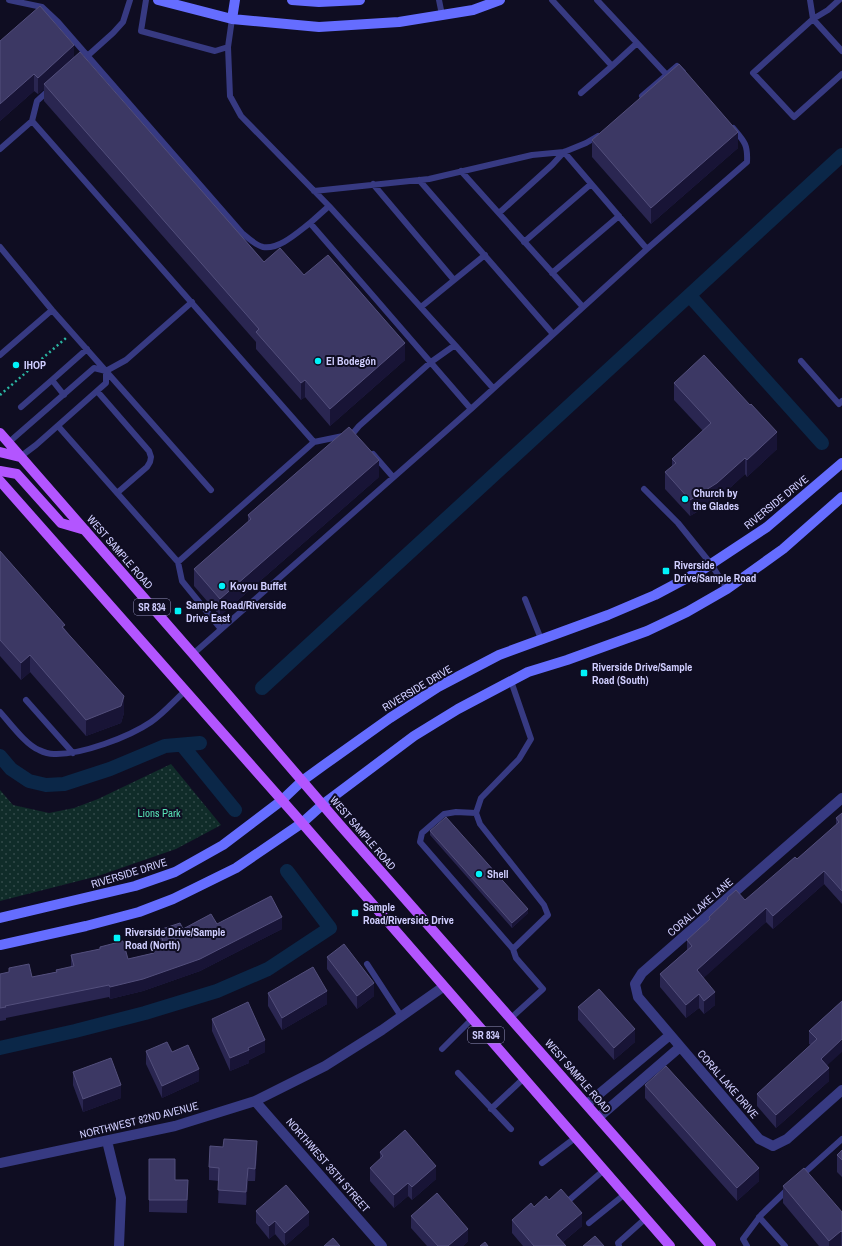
<svg xmlns="http://www.w3.org/2000/svg" width="842" height="1246" viewBox="0 0 842 1246" font-family="'Archivo Narrow',sans-serif">
<defs>
<pattern id="park-dots" width="8" height="8" patternUnits="userSpaceOnUse"><rect width="8" height="8" fill="#102c29"/><path d="M2 2h.1M6 6h.1" fill="none" stroke="#324949" stroke-width="1.8" stroke-linecap="round"/></pattern>
</defs>
<rect width="100%" height="100%" fill="#0f0d22"/>
<!-- park -->
<path fill="url(#park-dots)" d="M171 764 221 825 176 849 98 876 0 901V790L13 805 49 813 74 808 98 799Z"/>
<g fill="none" stroke-linecap="round" stroke-linejoin="round">
<!-- canal -->
<path stroke="#0b2748" stroke-width="14" d="M690 296 822 443
M262 688 842 155
M182 745 235 810
M0 756 11 769 29 781 46 785 64 784 110 769 165 746 200 743
M0 1048 75 1031 145 1013 217 991 268 969 330 928 287 871"/>
<!-- path -->
<path stroke="#2bb6a3" stroke-width="2.5" stroke-dasharray="2 3" stroke-linecap="butt" d="M0 395 66 338"/>
<!-- lane -->
<path stroke="#373a82" stroke-width="6" d="M9 0 42 7 58 22 242 233C248 238 255 245 263 247 279 250 298 232 310 223L471 409 193 654
M146 0 141 31 215 51 228 47
M439 0 442 15
M552 0 612 66 581 93
M597 0 666 74
M810 0 813 19 828 10 839 0
M232 19 228 47 230 96 241 116 329 206 310 223
M842 51 813 19 753 73 794 117 842 74
M84 59 113 33 123 22 130 0
M612 66 637 43
M642 96 677 66 683 72
M32 121 37 101 49 90
M0 149 32 121 314 442 178 562 58 426
M461 171 583 307
M419 180 553 334
M373 184 454 280
M314 191 429 179 532 155 564 152 586 143 598 136
M329 206 455 345
M499 213 552 165 564 152 647 249
M524 242 591 184
M0 247 52 310 211 490
M552 273 619 216
M421 307 485 255
M0 355 52 310
M801 361 839 404 842 401
M97 391 149 451 151 457 150 462 147 467 117 493
M64 395 52 380 87 349
M21 407 52 380
M471 409 647 249 747 162C748 144 744 141 733 128
M354 432 359 426 431 362 455 345 493 388
M314 442 343 436
M8 443 94 368 106 371 126 360 192 302
M373 454 393 477
M20 457 36 445 106 383V371
M644 489 678 523 711 564 727 589
M178 562 182 581 221 629
M525 599 541 639
M511 681 531 739 519 759 481 798 476 813 480 824 544 905 548 915 513 949 516 958 543 989 511 1018
M26 700 73 753
M0 712C10 723 26 745 39 750 43 752 49 754 54 754 81 755 129 737 151 722 163 714 174 701 185 691
M476 813 456 812 444 814 422 833 420 842 513 949
M367 964 401 1016
M442 1049 472 1019
M458 1073 511 1129
M491 1109 524 1078
M542 1163 575 1138
M802 1175 842 1139
M568 1201 604 1170
M759 1217 785 1246
M589 1223 625 1194
M619 1246 618 1243 646 1218
M747 1246 743 1239 761 1215 788 1189"/>
<!-- street -->
<path stroke="#373a82" stroke-width="10" d="M842 798 642 973 635 984 638 997 759 1139 773 1146 787 1139 842 1090
M255 1101 382 1246
M587 1104 670 1035
M599 1117 680 1047
M107 1141 121 1198 119 1246
M0 1163 175 1126 255 1101 325 1066 382 1030 443 987"/>
<!-- secondary -->
<path stroke="#656dff" stroke-width="10" d="M158 0 232 19 319 27 399 22 473 10 500 0
M292 0 319 2 360 0
M232 19 235 0
M0 918 135 886 175 872 223 845 281 801 302 781 324 765 390 718 438 687 499 655 608 615 655 595 702 570 767 527 842 463
M0 945 86 926 139 912 173 899 236 868 302 823 322 805 414 736 458 709 528 672 567 660 647 631 687 612 727 589 783 549 842 497"/>
<!-- primary -->
<path stroke="#b355ff" stroke-width="10" d="M0 433 193 654 340 825 711 1246
M0 452 20 457
M0 471 17 474 61 523 85 530
M0 481 302 823 670 1246"/>
</g>
<!-- wall -->
<path fill="#2a2651" d="M0 41 74 57 264 262 304 275 405 360 330 426 305 397 301 400 256 349V342L44 101V89L38 94 34 91 0 121Z
M592 140 738 148 651 224 592 157Z
M674 383 777 449 747 477 745 474 717 500 690 516 665 489V472L672 466V459L703 431 674 400Z
M379 477 220 616 194 586V569L248 522V515Z
M0 551 65 629 124 713 121 723 86 736 30 672 21 680 0 656Z
M842 813V904L824 884 773 929 766 922 703 978 715 1005 704 1014 699 1008 686 1018 660 987V974L687 950V940L709 921V917L727 901V898L745 900 797 859 836 826V818Z
M430 831 528 913 512 928 430 835Z
M217 924 282 929 200 971 143 991 110 999 109 997 6 1018V1020L0 1021V974L9 972V968L32 977 56 972V970L71 967V955L100 949V947L128 959 153 953V951L162 948 159 942V930L183 929Z
M327 957 374 996 357 1009 327 969Z
M268 993 327 1004 282 1030 268 1006Z
M842 1001 827 1066 829 1081 776 1128 757 1106V1094L811 1045 809 1044V1031Z
M578 1007 635 1042 614 1060 578 1020Z
M212 1019 265 1052 249 1060V1063L230 1071 212 1031Z
M146 1051 172 1052 199 1081 162 1098 146 1064Z
M73 1072 121 1098 83 1112 73 1085Z
M645 1085 759 1181 737 1201 645 1098Z
M842 1150V1177L837 1172V1155Z
M380 1152 436 1179 412 1200 408 1196 394 1208 370 1181V1168L380 1160Z
M257 1153 255 1181H248L246 1205 218 1203 219 1181 209 1180V1167Z
M149 1159 175 1180H188L187 1213 149 1212Z
M783 1186 842 1212V1246H819L783 1203Z
M549 1200 582 1226 563 1242 566 1246H523L512 1233V1220L534 1207Z
M256 1211 309 1225 285 1246 275 1234 269 1239 256 1223Z
M411 1216 468 1241 463 1246H427L411 1228Z"/>
<!-- shaded-wall -->
<path fill="#181436" d="M74 45V62L44 84V89L38 94V78Z
M34 74V91L0 121V104Z
M738 132V148L651 224V208Z
M405 343V360L330 426V409Z
M305 380V397L301 400V383Z
M777 432V449L747 477V460Z
M745 458V474L717 500 690 516V500Z
M379 460V477L220 616V599Z
M30 655V672L21 680V663Z
M124 696V713L121 723 86 736V720Z
M824 871V884L773 929V916Z
M766 908V922L697 984V970Z
M528 909V913L512 928V923Z
M282 917V929L200 971 143 991 110 999V987Z
M374 983V996L357 1009V996Z
M327 991V1004L282 1030V1018Z
M715 992V1005L704 1014V1001Z
M699 994V1008L686 1018V1005Z
M635 1029V1042L614 1060V1048Z
M842 1039V1052L821 1071V1059Z
M265 1040V1052L249 1060V1063L230 1071V1058L248 1048Z
M829 1068V1081L776 1128V1115Z
M199 1069V1081L162 1098V1086Z
M121 1085V1098L83 1112V1099Z
M257 1141V1153L255 1181V1169Z
M436 1166V1179L412 1200V1187Z
M248 1168V1181L246 1205V1192Z
M759 1168V1181L737 1201V1188Z
M408 1183V1196L394 1208V1195Z
M309 1212V1225L285 1246V1233Z
M582 1213V1226L558 1246 556 1235Z
M275 1221V1234L269 1239V1226Z
M468 1229V1241L463 1246H448Z
M841 1231V1246H829V1241Z"/>
<!-- building -->
<path fill="#3c3864" stroke="#534f7c" d="M40 6 74 45 38 78 34 74 0 104V41Z
M80 52 264 262 280 248 304 275 328 255 405 343 330 409 305 380 301 383 256 332 259 329 44 84Z
M679 64 738 132 651 208 592 140Z
M704 355 750 405 751 404 777 432 747 460 745 458 717 483 690 500 665 472 676 463 672 459 711 423 674 383Z
M349 427 379 460 220 599 194 569 251 519 248 515Z
M0 551 65 625 62 627 124 696 121 706 86 720 30 655 21 663 0 640Z
M842 813V891L824 871 773 916 766 908 697 970 715 992 704 1001 699 994 686 1005 660 974 692 946 687 940 710 919 709 917 728 899 727 898 736 890 745 900 795 857 797 859 839 822 836 818Z
M446 817 528 909 512 923 430 831Z
M271 896 282 917 200 959 143 979 110 987 109 985 5 1006 6 1007 0 1008V974L9 972V968L29 964 32 977 57 972 56 970 74 966 71 955 100 949V947L123 941 128 959 154 953 153 951 165 947 159 930 180 923 183 929 211 914 217 924Z
M344 944 374 983 357 996 327 957Z
M313 967 327 991 282 1018 268 993Z
M599 989 635 1029 614 1048 578 1007Z
M842 1001V1039L821 1059 829 1068 776 1115 757 1094 817 1039 809 1031Z
M248 1002 265 1040 248 1048 249 1050 230 1058 212 1019Z
M167 1042 172 1052 188 1045 199 1069 162 1086 146 1051Z
M111 1058 121 1085 83 1099 73 1072Z
M666 1066 759 1168 737 1188 645 1085Z
M405 1130 436 1166 412 1187 408 1183 394 1195 370 1168 383 1156 380 1152Z
M224 1139 257 1141 255 1169 248 1168 246 1192 218 1190 219 1168 209 1167 210 1146 223 1147Z
M842 1150V1160L837 1155Z
M149 1159H175V1180H188L187 1200H149Z
M804 1168 842 1212V1232L841 1231 829 1241 783 1186Z
M286 1185 309 1212 285 1233 275 1221 269 1226 256 1211Z
M561 1189 582 1213 556 1235 566 1246H534L512 1220 531 1203 534 1207 546 1196 549 1200Z
M437 1193 468 1229 448 1246H438L411 1216Z
M595 1236 604 1246H583Z
M333 1238 340 1246H324Z
M485 1242 488 1246H480Z"/>
<!-- markers -->
<g fill="#00f3f9" stroke="#0f0d22" stroke-width="1.5">
<circle cx="318" cy="361" r="4"/>
<circle cx="16" cy="365" r="4"/>
<circle cx="685" cy="499" r="4"/>
<rect x="662" y="567" width="8" height="8" rx="2"/>
<circle cx="222" cy="586" r="4"/>
<rect x="174" y="607" width="8" height="8" rx="2"/>
<rect x="580" y="669" width="8" height="8" rx="2"/>
<circle cx="479" cy="874" r="4"/>
<rect x="351" y="909" width="8" height="8" rx="2"/>
<rect x="113" y="934" width="8" height="8" rx="2"/>
</g>
<g text-anchor="middle" stroke-width="4" stroke-linejoin="round" paint-order="stroke">
<!-- shield labels -->
<g fill="#0f0d22" stroke="#9694bd" stroke-width="1">
<rect x="134" y="599" width="36" height="16" rx="3"/>
<rect x="468" y="1027" width="36" height="16" rx="3"/>
</g>
<g font-size="10" font-weight="bold" fill="#d0ceff">
<text x="152" y="611">SR 834</text>
<text x="486" y="1039">SR 834</text>
</g>
<!-- poi labels -->
<g font-size="11" font-weight="bold" fill="#d0ceff" stroke="#0f0d22" text-anchor="start">
<text x="326" y="365">El Bodegón</text>
<text x="24" y="369">IHOP</text>
<text x="693" y="497">Church by<tspan x="693" dy="13">the Glades</tspan></text>
<text x="674" y="569">Riverside<tspan x="674" dy="13">Drive/Sample Road</tspan></text>
<text x="230" y="590">Koyou Buffet</text>
<text x="186" y="609">Sample Road/Riverside<tspan x="186" dy="13">Drive East</tspan></text>
<text x="592" y="671">Riverside Drive/Sample<tspan x="592" dy="13">Road (South)</tspan></text>
<text x="487" y="878">Shell</text>
<text x="363" y="911">Sample<tspan x="363" dy="13">Road/Riverside Drive</tspan></text>
<text x="125" y="936">Riverside Drive/Sample<tspan x="125" dy="13">Road (North)</tspan></text>
</g>
<!-- street labels -->
<g font-size="11" fill="#d0ceff" stroke="#0f0d22">
<text transform="translate(776 502) rotate(-39)" y="4">RIVERSIDE DRIVE</text>
<text transform="translate(120 552) rotate(49)" y="4">WEST SAMPLE ROAD</text>
<text transform="translate(417 688) rotate(-31)" y="4">RIVERSIDE DRIVE</text>
<text transform="translate(363 833) rotate(49)" y="4">WEST SAMPLE ROAD</text>
<text transform="translate(129 873) rotate(-17)" y="4">RIVERSIDE DRIVE</text>
<text transform="translate(700 907) rotate(-41)" y="4">CORAL LAKE LANE</text>
<text transform="translate(578 1076) rotate(49)" y="4">WEST SAMPLE ROAD</text>
<text transform="translate(728 1084) rotate(49)" y="4">CORAL LAKE DRIVE</text>
<text transform="translate(139 1120) rotate(-14)" y="4">NORTHWEST 82ND AVENUE</text>
<text transform="translate(328 1165) rotate(49)" y="4">NORTHWEST 35TH STREET</text>
</g>
<!-- park labels -->
<g font-size="11" fill="#57e2b5" stroke="#0f0d22">
<text x="159" y="817">Lions Park</text>
</g>
</g>
</svg>
